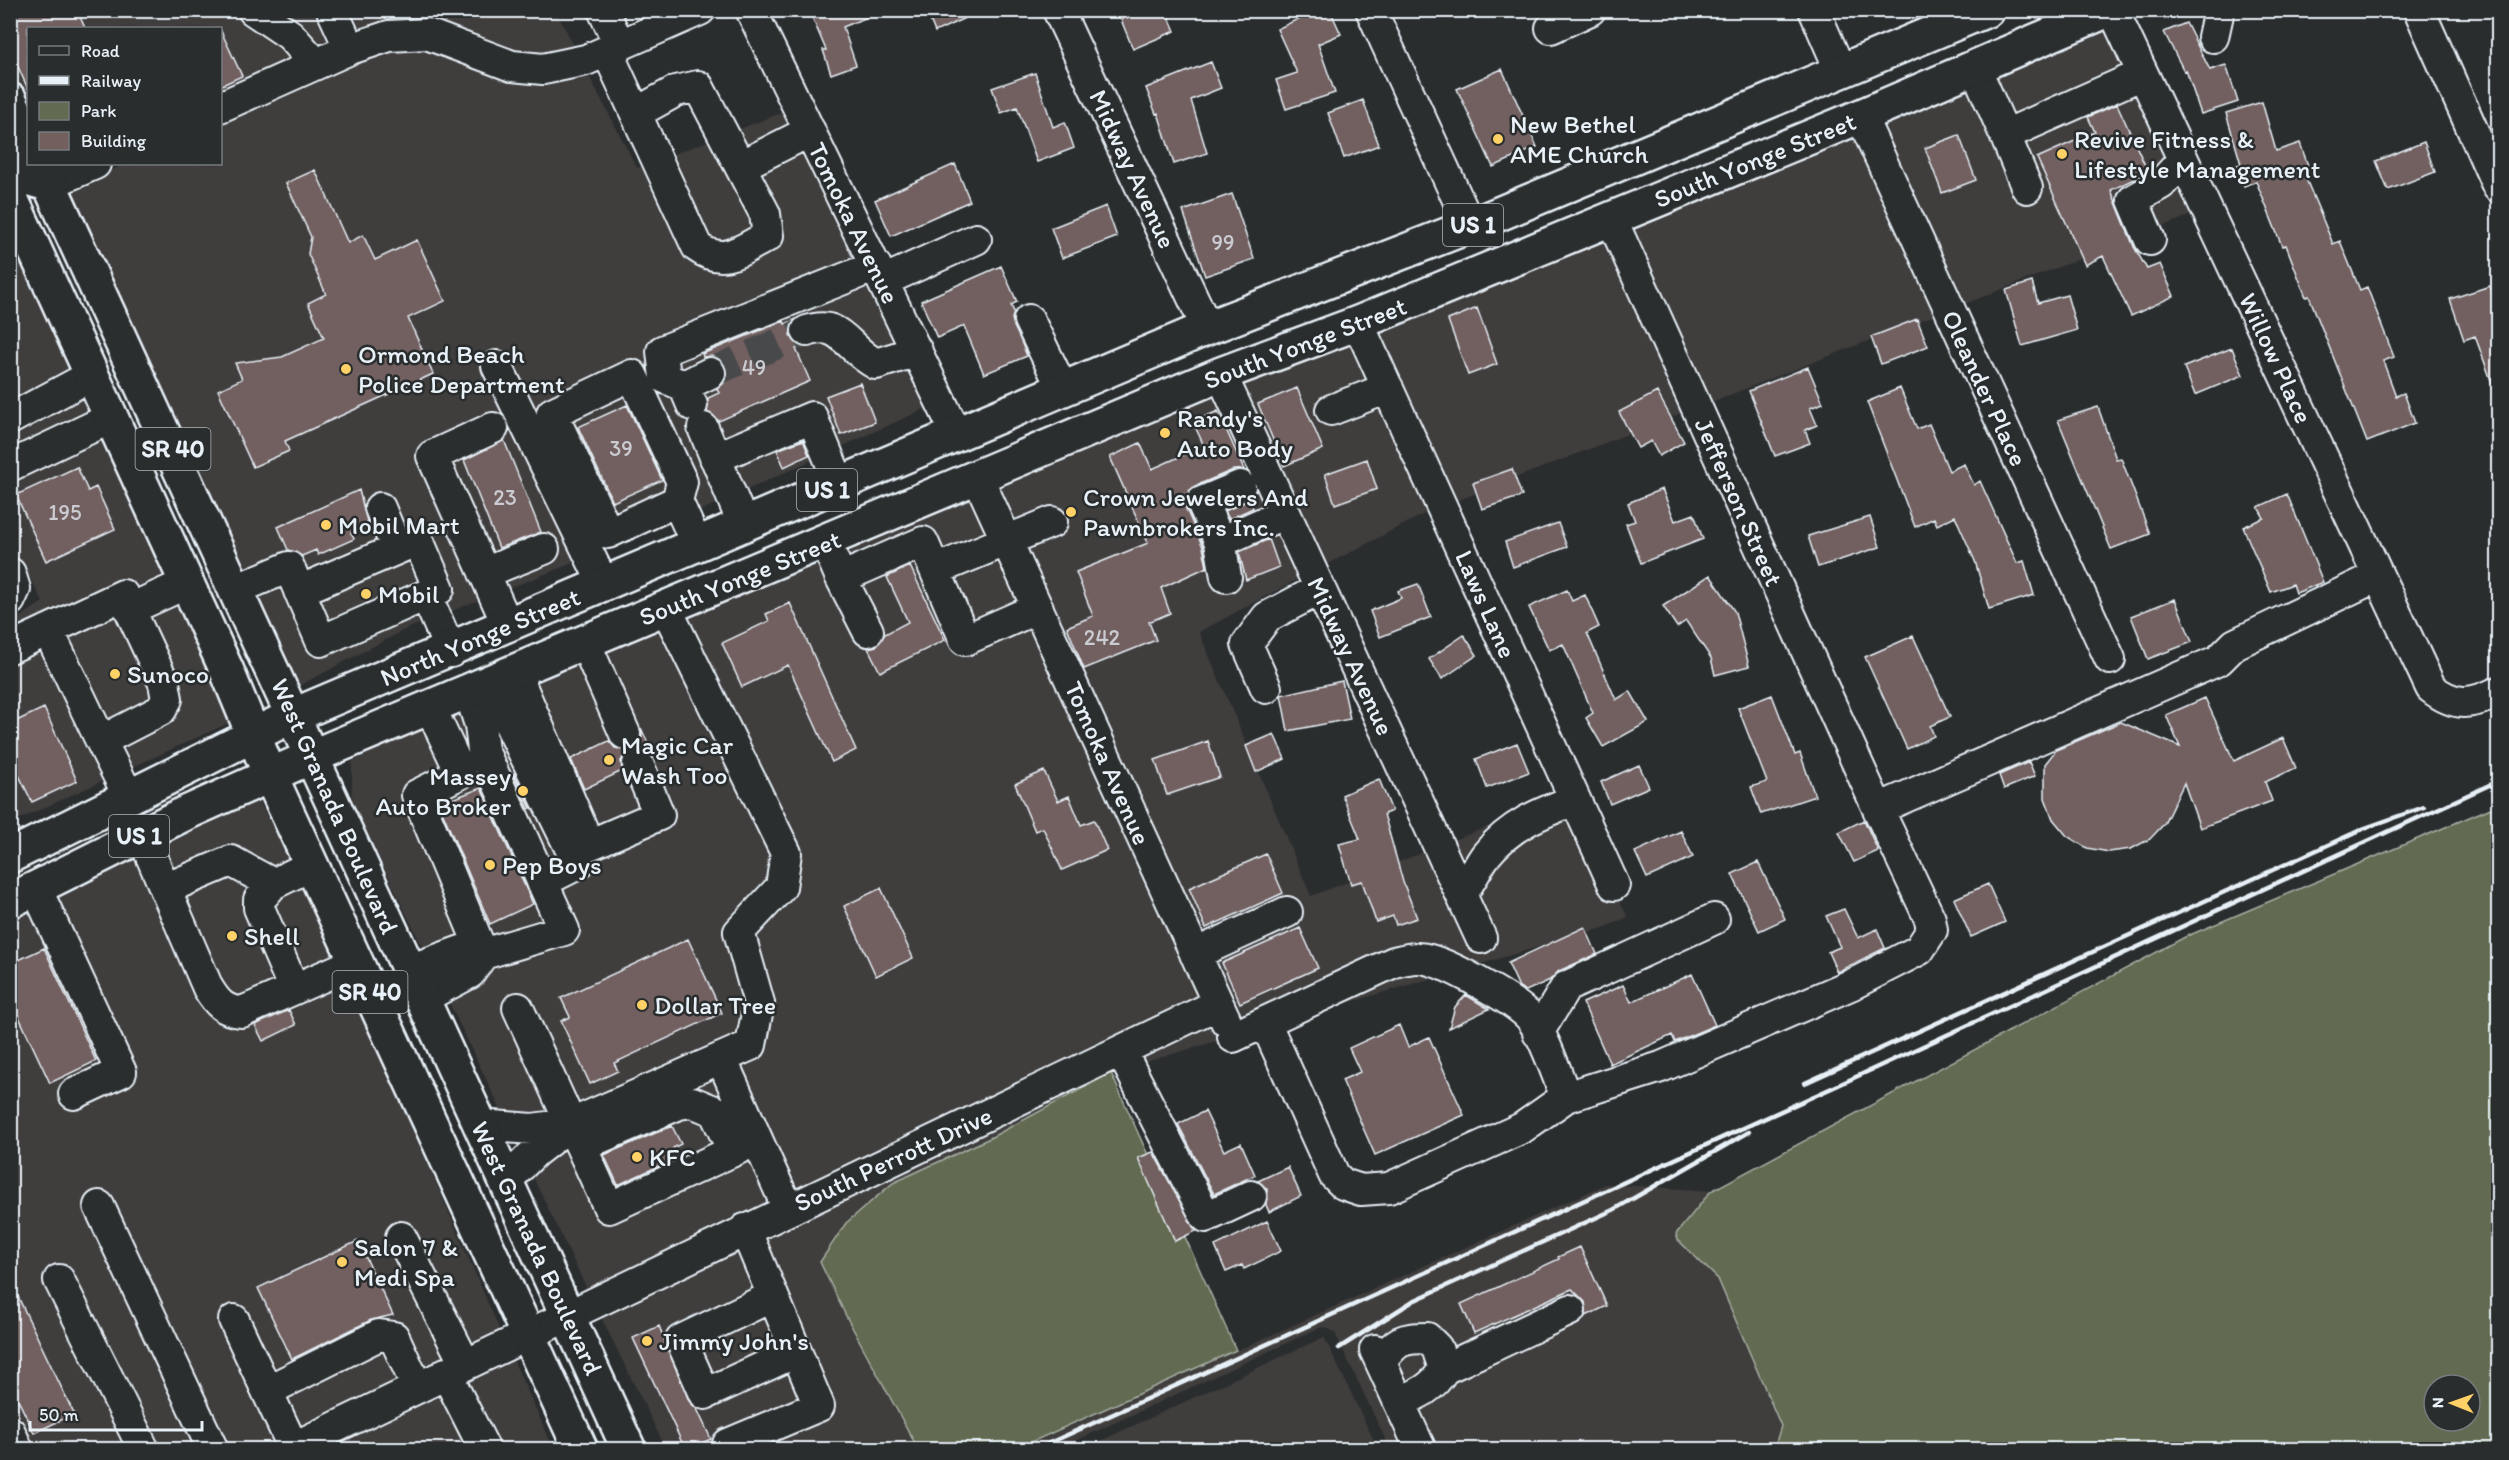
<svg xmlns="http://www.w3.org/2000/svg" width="2509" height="1460" viewBox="0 0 2509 1460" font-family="Itim,sans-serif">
<rect width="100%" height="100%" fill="#2a2d2e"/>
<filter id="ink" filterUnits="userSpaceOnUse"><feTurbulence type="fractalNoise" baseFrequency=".0167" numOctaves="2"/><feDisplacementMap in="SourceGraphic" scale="12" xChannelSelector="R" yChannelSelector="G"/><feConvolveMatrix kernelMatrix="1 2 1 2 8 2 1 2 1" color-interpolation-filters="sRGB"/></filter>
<g filter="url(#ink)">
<!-- built -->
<path fill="#403c3c" d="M10 11H318L333 43 221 94 220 28H28V108L11 69Z
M347 11H556L576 50 542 57 357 34Z
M2106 26 2194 214 1962 305 1879 124Z
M425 46 587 72 637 168 784 112 929 407 669 525 406 629 295 688 66 190 125 164H220L221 120 355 60 391 48Z
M1855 135 1937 314 1709 403 1630 229Z
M10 226 233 721 11 823V623L43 602 11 543Z
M1606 239 1684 412 1454 502 1376 329Z
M1351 338 1430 511 1324 566 1239 382Z
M1214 391 1300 578 1199 632 1311 896 1427 851 1473 953 1498 945 1451 841 1560 799 1606 900 1617 897 1628 917 1606 927 1245 1033 995 484Z
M971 494 1201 999 588 1291 352 801V762L383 745Z
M256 795 325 927 501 1333 260 1449 11 1450V915Z
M1211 1021 1220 1040 1115 1071 990 1138 893 1183 820 1262 846 1316 918 1449H666L599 1313Z
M1606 1184 1711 1191 1676 1234 1678 1240 1718 1279 1781 1426 1774 1449H1436L1383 1334 1358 1343 1407 1449H1390L1335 1333 1326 1327 1319 1328 1058 1449 1016 1450Z
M1324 1337 1378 1449H1083Z
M511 1355 554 1449 316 1450Z"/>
<!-- green -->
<path fill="#626b51" stroke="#a5aea4" stroke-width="1.5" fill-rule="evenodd" d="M2498 805V1449H1774L1781 1426 1718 1279 1678 1240 1676 1234 1711 1191 2185 937ZM2434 1385H2470V1421H2434Z
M1111 1073 1236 1350 1016 1449H918L846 1316 820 1262 846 1223 893 1183 990 1138Z"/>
<!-- building -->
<path fill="#725f5e" stroke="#e8f1f8" stroke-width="1.5" d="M10 10H77L85 28H28V89L10 49Z
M809 10H882V11L843 27 856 65 831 74 823 50H826Z
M926 10H982L935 32Z
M1117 10H1166L1175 31 1133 49Z
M1317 10H1330L1341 34 1318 44 1335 93 1286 109 1276 80 1297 73 1277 29Z
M2186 23 2210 70 2226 65 2238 102 2201 114 2186 70 2184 71 2164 32Z
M220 29 242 76 220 86Z
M1211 62 1221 88 1191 100 1207 153 1174 164 1158 113 1156 114 1146 88Z
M1502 69 1537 147 1493 167 1457 89Z
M1035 73 1053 127 1065 122 1074 148 1037 162 1017 107 1001 113 992 88Z
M1363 100 1379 145 1344 158 1328 113Z
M2262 102 2276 151 2300 143 2312 177 2306 179 2333 244 2340 241 2360 290 2367 287 2394 357 2383 361 2396 396 2404 393 2415 423 2367 442 2309 296 2306 297 2286 245 2282 246 2256 181 2244 186 2237 165 2241 164 2226 113Z
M2117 104 2148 172 2111 190 2134 247 2147 269 2160 264 2174 296 2131 316 2103 256 2085 265 2037 158 2095 132 2088 117Z
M1959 135 1976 180 1942 193 1925 148Z
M2424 142 2435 172 2388 190 2376 161Z
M955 164 970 201 891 236 875 200Z
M315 170 348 243 363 235 375 260 417 240 445 301 408 318 433 374 285 441 289 451 253 467 218 390 242 379 235 363 282 357 324 338 308 303 326 294 308 254 311 237 286 183Z
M1232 194 1254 259 1205 276 1183 211Z
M1106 206 1117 237 1062 258 1051 228Z
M1001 266 1017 302 1011 305 1014 312 1012 319 1027 356 984 374 964 326 937 338 921 301Z
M2032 282 2038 303 2067 295 2077 330 2022 346 2006 290Z
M2490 286 2499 311V394H2496L2475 336 2464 340 2450 299Z
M1477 308 1497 364 1468 375 1448 320Z
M1917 319 1928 346 1881 364 1871 337Z
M794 320 790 335 801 347 796 349 810 381 719 421 707 412 708 398 719 393 717 389 725 382 727 373 720 359 712 356 703 357 702 354 784 321 785 324Z
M2232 348 2243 375 2195 395 2184 367Z
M1808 367 1823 403 1810 408 1817 425 1805 430 1810 443 1775 456 1749 391Z
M860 383 875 422 841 435 826 396Z
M1297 388 1323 449 1284 466 1258 404Z
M1900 388 1917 429 1929 424 1949 471 1964 464 1974 485 1980 481 2017 563 2024 561 2034 595 1989 609 1975 561 1955 516 1937 525 1934 518 1915 527 1867 402Z
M1657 392 1684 442 1659 456 1651 441 1638 448 1619 412Z
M627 405 662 480 613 502 578 427Z
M2098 407 2116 459 2121 458 2150 534 2111 549 2058 420Z
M1218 411 1244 470H1233L1195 486 1189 491 1185 500 1186 509 1203 547 1207 567 1161 588 1170 613 1149 622 1156 640 1084 669 1067 627 1093 616 1076 572 1148 543 1110 457 1140 443 1152 469 1204 446 1193 422Z
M504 440 541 532 499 548 464 460Z
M803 440 809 455 784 467 777 450Z
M1367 459 1377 489 1335 504 1325 474Z
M77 467 88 491 96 487 115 529 46 561 16 495Z
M1512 469 1522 496 1482 509 1473 483Z
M1662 489 1675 521 1694 514 1703 539 1641 563 1626 524 1635 521 1628 503Z
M359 490 368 525 351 533 354 539 318 555 316 550 302 556 288 550 278 527Z
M2287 494 2323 582 2296 593 2293 584 2271 592 2243 527 2264 518 2258 507Z
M1249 500 1253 508 1229 519 1225 511Z
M1870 517 1880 547 1818 567 1808 536Z
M1558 523 1567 547 1513 567 1505 542Z
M1269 539 1279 567 1246 580 1239 552Z
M910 566 945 640 880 672 868 648 876 646 885 634 908 622 887 577Z
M1710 575 1735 612 1749 666 1715 675 1711 658 1686 621 1677 627 1663 606Z
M1418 584 1431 617 1380 637 1370 611 1401 598 1398 591Z
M1567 590 1572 601 1585 595 1599 627 1587 633 1616 700 1630 691 1648 722 1603 747 1586 718 1593 713 1563 644 1549 650 1529 607Z
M2175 599 2192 642 2148 659 2131 616Z
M790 603 856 750 832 762 788 665 742 687 722 643 769 621 766 614Z
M1464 635 1477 655 1442 679 1429 659Z
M1913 636 1950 717 1930 726 1934 736 1907 749 1865 657Z
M1342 681 1350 719 1288 731 1281 695Z
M1772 695 1795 755 1800 753 1815 796 1761 814 1751 787 1767 782 1738 708Z
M2205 698 2234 761 2283 738 2296 768 2265 782 2272 801 2200 828 2184 783 2164 824 2150 839 2131 849 2109 852 2087 848 2067 836 2053 819 2045 798V764L2056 750 2121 722 2180 747 2166 715Z
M44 708 77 781 32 802 10 757V724Z
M641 728 654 756 653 757 648 750 635 748 642 737Z
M1274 734 1285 759 1256 772 1246 746Z
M609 741 615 748 628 750 621 761 622 771 584 789 571 759Z
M1208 741 1220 777 1167 795 1155 760Z
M1517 743 1529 772 1487 788 1476 759Z
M2029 762 2035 776 2004 789 1999 775Z
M1639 765 1649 787 1610 804 1601 782Z
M1044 771 1058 801 1069 796 1081 825 1094 820 1107 850 1062 870 1043 828 1035 831 1015 784Z
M514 773 531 808 529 809 513 774Z
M1379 779 1392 811 1384 814 1403 882 1417 918 1396 925 1393 916 1376 922 1362 881 1351 884 1339 844 1360 839 1342 795Z
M481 788 533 904 490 924 439 804Z
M1864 820 1878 851 1854 862 1839 832Z
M1681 831 1693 857 1647 878 1635 852Z
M1266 854 1283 893 1206 928 1189 888Z
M1758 862 1785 919 1759 931 1732 874Z
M1988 884 2005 922 1971 937 1954 899Z
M881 888 913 958 876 976 844 906Z
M1844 909 1858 938 1877 929 1885 948 1837 972 1828 952 1840 947 1826 916Z
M1585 927 1597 954 1559 971 1550 980 1526 991 1519 987 1508 963Z
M1300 928 1318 968 1240 1003 1222 963Z
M688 939 722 1013 614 1063 618 1071 590 1084 561 1021 570 1017 561 998Z
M44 948 96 1061 50 1083 10 998V964Z
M1692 974 1715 1025 1675 1042 1672 1035 1610 1064 1583 1003 1623 985 1631 1002Z
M1466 995 1489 1009 1449 1028 1455 1007Z
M289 1010 296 1025 263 1041 255 1025Z
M1399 1025 1408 1047 1429 1037 1464 1115 1375 1155 1342 1080 1360 1072 1349 1048Z
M1205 1111 1224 1151 1241 1143 1255 1175 1214 1194 1178 1124Z
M672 1126 681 1144 673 1148 678 1157 618 1185 604 1155Z
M1153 1152 1196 1231 1175 1241 1138 1158Z
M1288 1167 1301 1196 1269 1212 1266 1205 1267 1189 1258 1181Z
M1267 1221 1281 1251 1244 1269 1242 1265 1226 1272 1215 1246Z
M358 1241 393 1315 371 1320 292 1359 258 1288Z
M1580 1247 1607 1306 1586 1316 1585 1302 1572 1289 1474 1333 1461 1304 1559 1259 1558 1257Z
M10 1280 74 1414 34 1433 10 1383Z
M659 1326 689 1401 697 1409 711 1439 688 1449H685L633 1338Z"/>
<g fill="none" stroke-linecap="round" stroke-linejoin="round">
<!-- minor-tunnel -->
<path stroke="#464a4c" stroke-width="30" stroke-dasharray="30 15" stroke-linecap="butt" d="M710 373 807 331"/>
<defs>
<path id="minor" d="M253 10 290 35 316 64
M332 10 350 49
M603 10 620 46
M751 10 957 435
M1058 10 1207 328
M1371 10 1470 226
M1814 10 1841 72
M2113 10 2431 688C2455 707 2471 705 2498 692
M2419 10 2498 187
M1551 28 1590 10
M2213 37 2219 10
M607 51 697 247C724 267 742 249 768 236L765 214 698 86 676 91 636 113
M1975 67 2005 135 2143 74
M220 107 350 49 389 36 427 34 512 66 543 69 586 60 700 10
M1861 116 2110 659
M2005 135 2027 188
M741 166 810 131
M49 184 95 164
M1611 218 1878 809 2219 660 2235 644 2378 576
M2150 240 2133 200 2161 184 2183 160
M883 281 976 239
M1029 320 1063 390
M1358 323 1614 885
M807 331C842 319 846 349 876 364L917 351
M497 366 604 585
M1221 374 1481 938
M684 386 710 373
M692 405 684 386 665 378 662 351 876 266
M1331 410 1388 388
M10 419 92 375
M493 428 432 456 508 626
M703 428 744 526
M715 458 812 417 840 485
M10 466 111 418
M978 478 1226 1021
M677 501 682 482 632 375 552 413 608 533 677 501 697 545
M380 508 397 549
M1220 542 1285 513
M826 543 841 578 923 542 965 640 1038 608
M935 570 1052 522
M10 573 15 589 10 600
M484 573 544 549
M1226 577 1220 542 1202 502 1240 486
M841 578 868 631
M237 589 289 567 321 641 426 595 451 652
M299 591 418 540 439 589 426 595
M130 609 187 583
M585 642 625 734
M10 648 123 595 164 683 167 699 161 710 101 741 48 630
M515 672 589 845 659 815 638 764
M489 682 578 864 542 882
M1266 688 1247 644 1267 617 1320 589
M101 741 129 797
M142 835 208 988C217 1003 224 1011 242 1012L356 962
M36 888 121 1072 74 1094
M165 889 231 861 273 884
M1461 894C1471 882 1477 867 1486 855 1510 825 1540 813 1575 800
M1195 954 1287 912
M409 970 461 951 483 954 417 795 461 773 430 707
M294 989 259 908V900L273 884 312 865
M423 998 470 973 483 954 564 930 483 750 480 725 469 691
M518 1008 609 1208 757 1140
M1265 1022 1334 1175 1343 1184 1361 1190 1389 1188 1522 1128 1566 1097
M1538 1033 1566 987 1714 919
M1233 1037 1394 962C1406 959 1418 956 1430 960 1452 966 1521 1003 1533 1021 1547 1043 1556 1073 1566 1097L1661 1067 1855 983 1919 950 1932 930 1930 919 1878 809
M1121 1051 1206 1217 1251 1196
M721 1058 788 1209
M480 1125 532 1129 571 1124
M581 1146 679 1104 692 1102 714 1111 733 1151
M506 1181 535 1152 571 1124 751 1045 759 1003 739 932 781 887 786 853 666 608
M99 1206 213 1450
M401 1237 465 1364
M59 1280 144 1450
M773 1296 681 1340 705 1394 796 1352
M234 1320 293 1447
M1375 1350 1421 1450
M1381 1361C1397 1341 1400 1338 1427 1338L1437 1348 1444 1369 1570 1310
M446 1373 485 1450
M267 1391 379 1335 394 1337 417 1387
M1399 1402C1419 1394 1433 1388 1444 1369
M10 1432 18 1450
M728 1444 819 1406 745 1229
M288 1450 1218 1004"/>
<path id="major" d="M10 100 28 139
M10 156C19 176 29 180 49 184
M40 164C237 592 435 1020 629 1450
M10 196 227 671 270 775 581 1450
M10 856 292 716 1207 328 1470 226 1987 10
M10 901 186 813 311 757 1221 374 1358 323 1861 116 2108 10"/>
</defs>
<!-- minor casing -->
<use href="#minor" stroke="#e8f1f8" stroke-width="34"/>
<!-- major casing -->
<use href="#major" stroke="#e8f1f8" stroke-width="38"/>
<!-- minor -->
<use href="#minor" stroke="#2a2d2e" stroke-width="30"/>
<!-- major -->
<use href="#major" stroke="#2a2d2e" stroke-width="33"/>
<!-- rail -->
<path stroke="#e8f1f8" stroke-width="4.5" d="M1805 1083 2365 828 2424 807
M1339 1348 1413 1301 1613 1210 1749 1132
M1034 1450 1834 1087 2498 781"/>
</g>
</g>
<!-- markers -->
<g fill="#ffd166" stroke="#2a2d2e" stroke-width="2">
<circle cx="1498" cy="139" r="6"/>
<circle cx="2062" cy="154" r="6"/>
<circle cx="346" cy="369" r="6"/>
<circle cx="1165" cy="433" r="6"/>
<circle cx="1071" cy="512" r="6"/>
<circle cx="326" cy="525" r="6"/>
<circle cx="366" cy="594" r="6"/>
<circle cx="115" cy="674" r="6"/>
<circle cx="609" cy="760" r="6"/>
<circle cx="523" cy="791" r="6"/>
<circle cx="490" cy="865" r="6"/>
<circle cx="232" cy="936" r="6"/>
<circle cx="642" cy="1005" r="6"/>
<circle cx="637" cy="1157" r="6"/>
<circle cx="342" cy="1262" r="6"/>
<circle cx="647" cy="1341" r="6"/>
</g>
<g text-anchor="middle" stroke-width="5" stroke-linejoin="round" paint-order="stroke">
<!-- number labels -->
<g font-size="22" fill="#caccd2">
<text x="1223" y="250">99</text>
<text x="754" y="375">49</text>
<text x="621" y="456">39</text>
<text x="505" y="505">23</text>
<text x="65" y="520">195</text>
<text x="1102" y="645">242</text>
</g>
<!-- shield labels -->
<g fill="#2a2d2e" stroke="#afb6bb" stroke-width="1.5">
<rect x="1443" y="204" width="60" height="42" rx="4.5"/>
<rect x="135.5" y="428" width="75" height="42" rx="4.5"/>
<rect x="797" y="469" width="60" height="42" rx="4.5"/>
<rect x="109" y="815" width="60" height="42" rx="4.5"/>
<rect x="332.5" y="971" width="75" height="42" rx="4.5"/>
</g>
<g font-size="24" font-weight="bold" fill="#e8f1f8">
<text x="1473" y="233">US 1</text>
<text x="173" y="457">SR 40</text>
<text x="827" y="498">US 1</text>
<text x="139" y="844">US 1</text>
<text x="370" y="1000">SR 40</text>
</g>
<!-- poi labels -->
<g font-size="26" fill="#e8f1f8" stroke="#2a2d2e" text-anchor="start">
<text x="1510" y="133">New Bethel<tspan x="1510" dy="30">AME Church</tspan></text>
<text x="2074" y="148">Revive Fitness &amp;<tspan x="2074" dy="30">Lifestyle Management</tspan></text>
<text x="358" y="363">Ormond Beach<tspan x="358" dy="30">Police Department</tspan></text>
<text x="1177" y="427">Randy's<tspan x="1177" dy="30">Auto Body</tspan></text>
<text x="1083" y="506">Crown Jewelers And<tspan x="1083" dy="30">Pawnbrokers Inc.</tspan></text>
<text x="338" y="534">Mobil Mart</text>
<text x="378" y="603">Mobil</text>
<text x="127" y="683">Sunoco</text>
<text x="621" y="754">Magic Car<tspan x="621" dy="30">Wash Too</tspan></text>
<text x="511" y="785" text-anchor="end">Massey<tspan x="511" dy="30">Auto Broker</tspan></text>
<text x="502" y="874">Pep Boys</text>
<text x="244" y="945">Shell</text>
<text x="654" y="1014">Dollar Tree</text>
<text x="649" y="1166">KFC</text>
<text x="354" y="1256">Salon 7 &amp;<tspan x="354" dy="30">Medi Spa</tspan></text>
<text x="659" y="1350">Jimmy John's</text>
</g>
<!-- street labels -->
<g font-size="26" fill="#e8f1f8" stroke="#2a2d2e">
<text transform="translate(1755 160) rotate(-22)" y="9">South Yonge Street</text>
<text transform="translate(1133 169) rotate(65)" y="9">Midway Avenue</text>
<text transform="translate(854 223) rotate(64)" y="9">Tomoka Avenue</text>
<text transform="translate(1305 343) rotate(-21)" y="9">South Yonge Street</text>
<text transform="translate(2276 358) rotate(65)" y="9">Willow Place</text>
<text transform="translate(1985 388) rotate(65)" y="9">Oleander Place</text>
<text transform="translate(1739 502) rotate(66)" y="9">Jefferson Street</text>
<text transform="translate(740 578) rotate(-22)" y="9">South Yonge Street</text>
<text transform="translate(1486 604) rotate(66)" y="9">Laws Lane</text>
<text transform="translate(480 637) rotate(-23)" y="9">North Yonge Street</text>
<text transform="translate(1351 656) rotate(65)" y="9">Midway Avenue</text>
<text transform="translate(1108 763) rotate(66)" y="9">Tomoka Avenue</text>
<text transform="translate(335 806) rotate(66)" y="9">West Granada Boulevard</text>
<text transform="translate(893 1159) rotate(-25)" y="9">South Perrott Drive</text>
<text transform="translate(537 1248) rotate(65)" y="9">West Granada Boulevard</text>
</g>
</g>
<!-- margin -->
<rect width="2509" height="1460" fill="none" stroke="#2a2d2e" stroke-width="36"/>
<rect x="18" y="18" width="2473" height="1424" fill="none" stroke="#e8f1f8" stroke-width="2" filter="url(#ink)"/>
<!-- legend -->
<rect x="27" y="27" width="195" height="138" fill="#2a2d2e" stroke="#767b7f" stroke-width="1.5"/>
<rect x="39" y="46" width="30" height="9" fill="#2a2d2e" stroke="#767b7f" stroke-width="1.5"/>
<text x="81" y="57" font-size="18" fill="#e8f1f8">Road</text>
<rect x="39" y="76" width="30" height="9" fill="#e8f1f8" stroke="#767b7f" stroke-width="1.5"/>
<text x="81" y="87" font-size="18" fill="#e8f1f8">Railway</text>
<rect x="39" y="102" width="30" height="18" fill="#626b51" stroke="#767b7f" stroke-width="1.5"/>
<text x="81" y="117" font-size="18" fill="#e8f1f8">Park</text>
<rect x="39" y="132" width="30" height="18" fill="#725f5e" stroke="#767b7f" stroke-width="1.5"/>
<text x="81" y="147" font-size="18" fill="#e8f1f8">Building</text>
<!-- north arrow -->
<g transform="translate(2452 1403) rotate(271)"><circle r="28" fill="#2a2d2e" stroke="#767b7f" stroke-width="1.5"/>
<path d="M0-4.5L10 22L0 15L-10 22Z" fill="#ffd166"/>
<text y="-9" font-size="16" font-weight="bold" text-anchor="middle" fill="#e8f1f8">N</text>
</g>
<!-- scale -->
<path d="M30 1421v9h172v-9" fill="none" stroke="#e8f1f8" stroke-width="3"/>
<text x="39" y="1421" font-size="18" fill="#e8f1f8" stroke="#2a2d2e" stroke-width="4.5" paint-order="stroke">50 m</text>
</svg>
